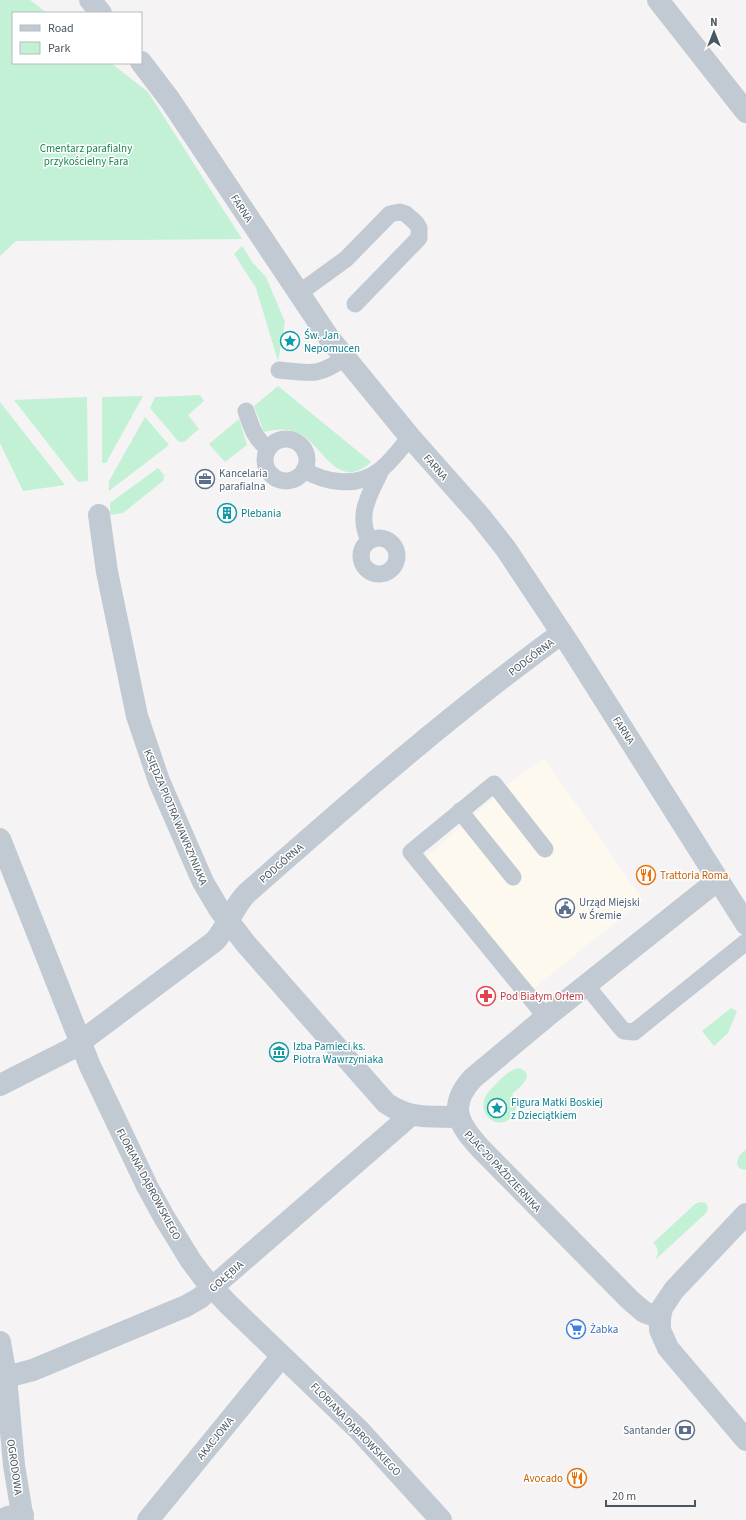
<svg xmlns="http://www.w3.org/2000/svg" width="746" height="1520" viewBox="0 0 746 1520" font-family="'Source Sans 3',sans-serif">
<rect width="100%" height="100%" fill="#f5f3f3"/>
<!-- commercial -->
<path fill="#fdf9ef" d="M544 758 643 900 527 994 421 861 521 774Z"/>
<!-- green -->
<path fill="#c3f1d5" d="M0 0H30L47 13H13V63H111L148 92 242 239 16 241 0 256Z
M242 246 253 263 266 277 285 322 278 361 256 288 234 254Z
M278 386 371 462C337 493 323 444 298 433 287 428 276 429 264 432L254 406Z
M200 395 204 401 188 415 199 429 184 442H179L150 408 155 397Z
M143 396 106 463H102V397Z
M87 397 88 481 78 482 14 400Z
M0 402 65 485 23 491 0 443Z
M145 417 169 445 109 491V481Z
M239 419 247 445 225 462 209 444Z
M158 468 165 476 163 478 164 480 123 513 110 515V503Z
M731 1008 737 1011 728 1033 714 1046 702 1031Z
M518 1068C538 1074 519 1088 512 1094 516 1100 518 1107 514 1114 500 1136 469 1112 491 1089 498 1082 508 1070 518 1068Z
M746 1149V1170H744L739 1168 737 1163 739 1156Z
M700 1202 706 1203 708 1208 706 1213 655 1260C659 1254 659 1247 653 1243L695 1204Z"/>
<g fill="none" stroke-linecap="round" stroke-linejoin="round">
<!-- service -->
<path stroke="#c1cad2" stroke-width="17" d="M299 293 346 259 390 214 400 212 406 214 416 223 419 228V238L355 304
M279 370C309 373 319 377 344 358
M246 411C251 425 254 439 268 448
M265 460a21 21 0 1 1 42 0a21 21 0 1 1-42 0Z
M304 470C326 483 357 488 379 471 391 462 401 448 410 437
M361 556a18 18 0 1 1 36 0a18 18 0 1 1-36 0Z
M369 540C356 513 370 495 381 470
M460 811 513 877
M545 849 494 784 411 852 546 1017
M586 985 621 1028 624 1031 634 1032 746 942"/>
<!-- minor -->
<path stroke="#c1cad2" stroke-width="22" d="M90 0 101 13
M658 0 746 112
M141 62 170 100 329 338 410 437 480 516 506 549 573 650 746 924
M99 515 107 572 137 716 159 781 203 882 219 909 246 944 386 1103C411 1120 429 1116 458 1117
M0 839 90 1066 147 1186 164 1217 191 1261 203 1277 228 1304 359 1430 441 1520
M0 1085 71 1049 215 941C228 926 233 907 247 893 349 803 452 713 562 633
M746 1214 674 1290 662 1308 660 1318V1330L668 1348 746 1440
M660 1318 644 1312 630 1300 481 1149C458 1124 447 1106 473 1078L546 1017 718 880
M0 1342 6 1377 14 1465 23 1520
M6 1377 33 1370 186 1306 200 1298 411 1115
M1 1520 8 1517 23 1515
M148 1520 282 1356"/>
</g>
<!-- icons -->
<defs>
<symbol id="sight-ring" viewBox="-11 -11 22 22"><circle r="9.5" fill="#fff" stroke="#0f9aa8" stroke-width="1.5"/><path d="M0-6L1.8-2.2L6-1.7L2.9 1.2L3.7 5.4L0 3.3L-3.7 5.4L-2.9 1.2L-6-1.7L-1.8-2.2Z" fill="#0f9aa8"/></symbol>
<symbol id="office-ring" viewBox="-11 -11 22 22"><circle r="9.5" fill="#fff" stroke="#5c6f8a" stroke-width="1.5"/><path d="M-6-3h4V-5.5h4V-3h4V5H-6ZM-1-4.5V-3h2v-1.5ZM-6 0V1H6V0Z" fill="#5c6f8a"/></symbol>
<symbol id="building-ring" viewBox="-11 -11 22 22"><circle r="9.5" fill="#fff" stroke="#0f9aa8" stroke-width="1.5"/><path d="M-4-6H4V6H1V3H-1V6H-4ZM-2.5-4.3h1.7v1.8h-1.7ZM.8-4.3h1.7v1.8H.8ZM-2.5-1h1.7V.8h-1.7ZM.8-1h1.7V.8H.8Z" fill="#0f9aa8"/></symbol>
<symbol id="restaurant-ring" viewBox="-11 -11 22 22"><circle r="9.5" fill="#fff" stroke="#e8710a" stroke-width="1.5"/><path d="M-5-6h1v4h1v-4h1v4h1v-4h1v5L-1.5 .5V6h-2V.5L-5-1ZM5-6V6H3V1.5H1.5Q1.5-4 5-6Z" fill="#e8710a"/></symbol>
<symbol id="civic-ring" viewBox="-11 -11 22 22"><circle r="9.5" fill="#fff" stroke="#5c6f8a" stroke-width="1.5"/><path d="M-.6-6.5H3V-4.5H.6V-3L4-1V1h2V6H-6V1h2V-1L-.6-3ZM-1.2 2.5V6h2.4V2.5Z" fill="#5c6f8a"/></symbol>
<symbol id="pharmacy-ring" viewBox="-11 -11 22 22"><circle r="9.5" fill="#fff" stroke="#e0444e" stroke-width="1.5"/><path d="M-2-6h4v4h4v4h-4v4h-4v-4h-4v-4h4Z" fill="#e0444e"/></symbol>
<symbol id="museum-ring" viewBox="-11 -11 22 22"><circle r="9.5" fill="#fff" stroke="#0f9aa8" stroke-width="1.5"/><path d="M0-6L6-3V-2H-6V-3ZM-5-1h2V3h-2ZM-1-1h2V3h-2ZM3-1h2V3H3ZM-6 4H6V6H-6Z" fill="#0f9aa8"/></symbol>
<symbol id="supermarket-ring" viewBox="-11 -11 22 22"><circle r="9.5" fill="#fff" stroke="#3f7fe0" stroke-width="1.5"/><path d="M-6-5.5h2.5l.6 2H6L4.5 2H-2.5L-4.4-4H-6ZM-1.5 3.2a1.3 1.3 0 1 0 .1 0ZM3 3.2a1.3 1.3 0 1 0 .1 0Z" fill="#3f7fe0"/></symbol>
<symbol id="bank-ring" viewBox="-11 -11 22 22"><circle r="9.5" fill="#fff" stroke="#5c6f8a" stroke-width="1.5"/><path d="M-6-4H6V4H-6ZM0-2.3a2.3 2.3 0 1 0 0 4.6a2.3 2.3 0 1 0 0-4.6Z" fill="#5c6f8a"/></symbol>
</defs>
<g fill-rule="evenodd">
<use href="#sight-ring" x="279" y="330" width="22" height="22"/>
<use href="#office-ring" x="194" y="468" width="22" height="22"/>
<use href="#building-ring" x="216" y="502" width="22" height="22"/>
<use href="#restaurant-ring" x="635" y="864" width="22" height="22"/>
<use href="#civic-ring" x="554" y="897" width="22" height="22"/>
<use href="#pharmacy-ring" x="475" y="985" width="22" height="22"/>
<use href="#museum-ring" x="268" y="1041" width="22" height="22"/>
<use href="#sight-ring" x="486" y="1097" width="22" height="22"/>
<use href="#supermarket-ring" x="565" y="1318" width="22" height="22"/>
<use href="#bank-ring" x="674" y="1419" width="22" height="22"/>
<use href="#restaurant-ring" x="566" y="1467" width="22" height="22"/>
</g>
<g text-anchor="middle" stroke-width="3" stroke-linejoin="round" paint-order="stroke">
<!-- park labels -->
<g font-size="11" fill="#17864f" stroke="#fff">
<text x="86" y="152">Cmentarz parafialny<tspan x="86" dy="13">przykościelny Fara</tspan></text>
</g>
<!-- street labels -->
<g font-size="11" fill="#4a5661" stroke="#fff">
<text transform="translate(242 208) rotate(57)" y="4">FARNA</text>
<text transform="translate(436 467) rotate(49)" y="4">FARNA</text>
<text transform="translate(531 657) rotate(-37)" y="4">PODGÓRNA</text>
<text transform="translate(624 730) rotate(57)" y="4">FARNA</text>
<text transform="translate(176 817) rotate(67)" y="4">KSIĘDZA PIOTRA WAWRZYNIAKA</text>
<text transform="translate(281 863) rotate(-41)" y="4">PODGÓRNA</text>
<text transform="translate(503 1171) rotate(47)" y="4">PLAC 20 PAŹDZIERNIKA</text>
<text transform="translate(149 1184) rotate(62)" y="4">FLORIANA DĄBROWSKIEGO</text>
<text transform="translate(226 1276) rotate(-41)" y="4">GOŁĘBIA</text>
<text transform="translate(356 1429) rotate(46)" y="4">FLORIANA DĄBROWSKIEGO</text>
<text transform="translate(215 1438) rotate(-51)" y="4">AKACJOWA</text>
<text transform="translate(15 1467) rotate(82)" y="4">OGRODOWA</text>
</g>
<!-- culture labels -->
<g font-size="11" fill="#0d838f" stroke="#fff" text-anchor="start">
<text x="304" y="339">Św. Jan<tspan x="304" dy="13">Nepomucen</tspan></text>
<text x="241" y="517">Plebania</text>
<text x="293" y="1050">Izba Pamieci ks.<tspan x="293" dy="13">Piotra Wawrzyniaka</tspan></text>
<text x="511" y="1106">Figura Matki Boskiej<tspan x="511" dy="13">z Dzieciątkiem</tspan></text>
</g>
<!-- service labels -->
<g font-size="11" fill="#4e5e75" stroke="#fff" text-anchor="start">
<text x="219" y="477">Kancelaria<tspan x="219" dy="13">parafialna</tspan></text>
<text x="579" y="906">Urząd Miejski<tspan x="579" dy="13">w Śremie</tspan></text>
<text x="671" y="1434" text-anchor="end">Santander</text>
</g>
<!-- food labels -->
<g font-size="11" fill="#c56008" stroke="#fff" text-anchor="start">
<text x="660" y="879">Trattoria Roma</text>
<text x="563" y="1482" text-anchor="end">Avocado</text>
</g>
<!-- health labels -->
<g font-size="11" fill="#be3a42" stroke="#fff" text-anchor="start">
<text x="500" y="1000">Pod Białym Orłem</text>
</g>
<!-- shop labels -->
<g font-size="11" fill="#366cbe" stroke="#fff" text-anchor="start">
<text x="590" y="1333">Żabka</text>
</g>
</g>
<!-- legend -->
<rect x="12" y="12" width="130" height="52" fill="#ffffff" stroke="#b7bbc0"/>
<rect x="20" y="25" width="20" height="6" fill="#c1cad2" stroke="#b7bbc0"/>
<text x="48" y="32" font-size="12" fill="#4a5661">Road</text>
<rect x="20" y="42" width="20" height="12" fill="#c3f1d5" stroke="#b7bbc0"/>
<text x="48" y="52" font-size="12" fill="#4a5661">Park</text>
<!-- north arrow -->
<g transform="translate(714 32)" stroke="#ffffff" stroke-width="3" paint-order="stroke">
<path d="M0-3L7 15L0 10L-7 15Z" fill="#4a5661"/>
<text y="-6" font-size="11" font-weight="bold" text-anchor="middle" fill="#4a5661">N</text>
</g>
<!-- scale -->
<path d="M606 1500v6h89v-6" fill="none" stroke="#4a5661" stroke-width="2"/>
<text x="612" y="1500" font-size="12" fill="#4a5661" stroke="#ffffff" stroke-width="3" paint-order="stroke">20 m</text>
</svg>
